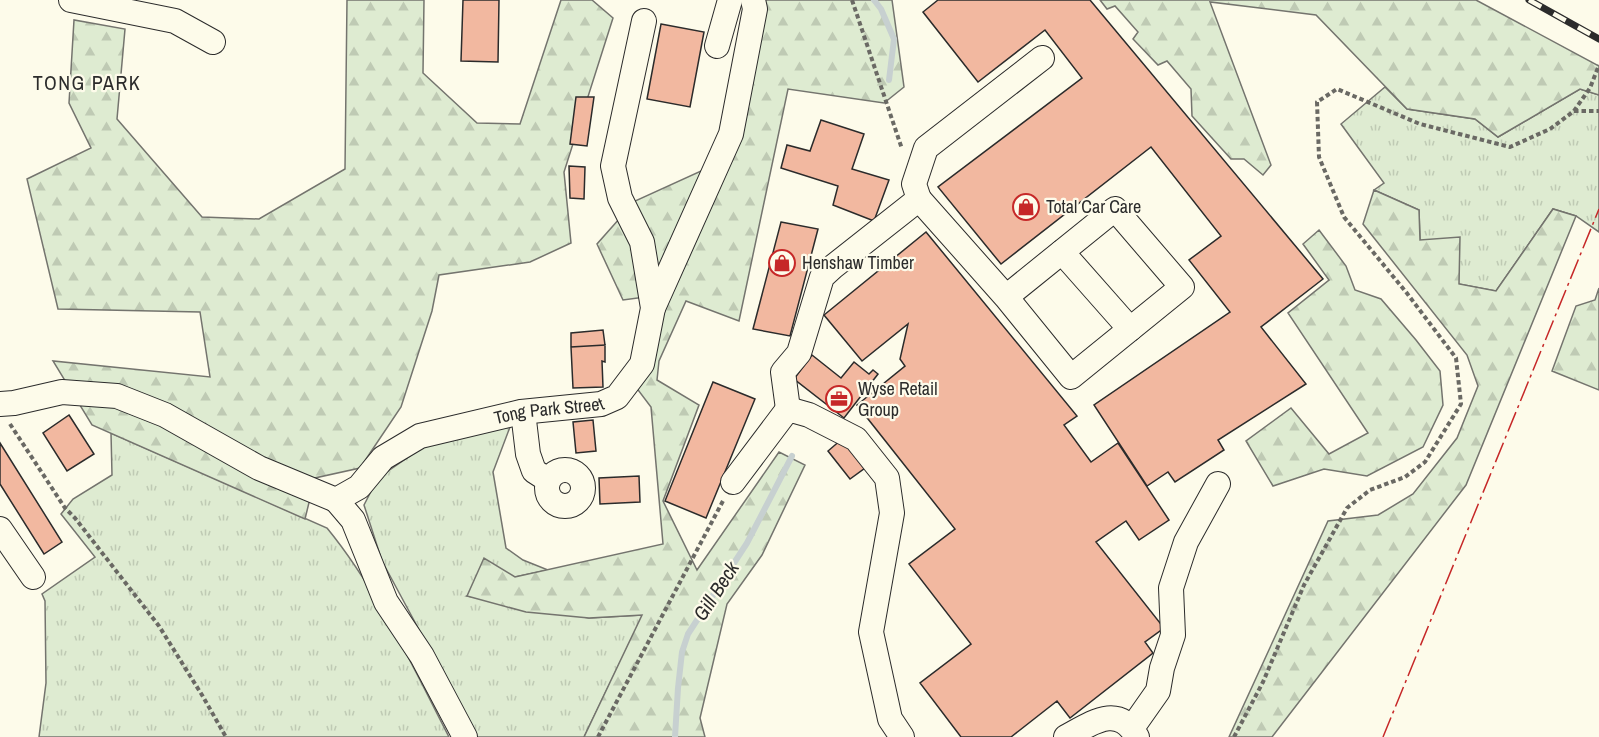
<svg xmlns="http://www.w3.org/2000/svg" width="1599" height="737" viewBox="0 0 1599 737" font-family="'Archivo Narrow',sans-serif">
<defs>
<pattern id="grass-tufts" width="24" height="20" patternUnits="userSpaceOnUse" patternTransform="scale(1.5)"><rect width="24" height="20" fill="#deebd1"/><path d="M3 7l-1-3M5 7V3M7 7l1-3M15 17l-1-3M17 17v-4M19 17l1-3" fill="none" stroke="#bfcab4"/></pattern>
<pattern id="forest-firs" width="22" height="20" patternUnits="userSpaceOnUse" patternTransform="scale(1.5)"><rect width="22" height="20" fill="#deebd1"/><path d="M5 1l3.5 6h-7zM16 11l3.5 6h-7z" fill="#bfcab4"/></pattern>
</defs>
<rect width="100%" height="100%" fill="#fdfbea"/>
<!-- grass -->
<path fill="url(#grass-tufts)" stroke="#74746e" stroke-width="1.5" d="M1385 87 1407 109 1475 119 1498 137 1580 89 1599 95V232L1576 216 1553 209 1496 291 1459 284 1420 240 1419 210 1374 190 1384 183 1341 124Z
M510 427 493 472 506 548 523 560 548 570 515 577 467 596 589 618 643 615 584 737H473L438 665 382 561 364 505 378 478 423 447 479 431Z
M111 433 327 528C377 589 413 667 449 737H39L46 683 45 601 42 594 95 557 61 514 73 499 112 475Z"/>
<!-- forest -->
<path fill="url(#forest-firs)" stroke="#74746e" stroke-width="1.5" d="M347 0H424L423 73 477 123 520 124 561 0H592L613 18 564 172 571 243 530 262 439 275 432 311 401 407 360 468 315 478 305 519 92 425 53 361 210 377 200 312 58 309 27 179 91 148 69 103 74 20 125 29 117 119 202 217 259 219 345 169Z
M763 0H892L904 87 884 103 788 89 739 321 686 301 659 361 657 380 699 405 663 501 697 570 779 452 805 465 762 555 727 604 700 718 705 737H584L642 615 589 618 526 612 467 596 484 558 515 577 663 544 651 407 632 382 668 294 623 300 597 244 635 201 710 167Z
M1100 0H1476L1599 66V95L1580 89 1498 137 1475 119 1407 109 1316 15 1210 2 1271 165 1263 175 1244 159H1231L1192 116 1191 89 1167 61 1158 65 1133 39 1138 32 1115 6 1107 9Z
M1374 190 1419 210 1420 240 1460 237 1459 284 1496 291 1553 209 1576 216 1466 485 1272 737H1229L1328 521 1378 515 1413 494 1457 438 1478 386 1467 355 1363 224Z
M1319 230 1346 266 1355 290 1381 299 1416 340 1440 371 1443 405 1423 447 1367 476 1324 469 1273 486 1246 441 1291 408 1329 454 1368 433 1288 313 1329 280 1303 244Z
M1599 288V390L1552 371 1576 306 1595 300Z"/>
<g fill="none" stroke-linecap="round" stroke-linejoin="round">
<!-- stream -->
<path stroke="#c7d0d0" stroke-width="6" d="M874 0 881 9 894 39 889 80
M675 737 678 688 682 652 688 634 747 543 792 456"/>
</g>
<!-- building -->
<path fill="#f2b8a0" stroke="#2b2b2b" stroke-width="1.5" d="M463 0H499L498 62 461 61Z
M938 0H1090L1323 279 1261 327 1306 384 1218 440 1224 450 1175 482 1168 472 1147 486 1094 405 1230 312 1189 260 1221 236 1151 147 1001 264 938 187 1082 78 1045 30 978 82 923 12Z
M661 24 704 32 690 107 647 99Z
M576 97H594L587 146 570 144Z
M821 120 864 134 852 169 889 180 874 221 833 205 838 186 781 168 787 145 810 151Z
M569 166 585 167 584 199 570 198Z
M781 222 818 229 790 336 753 329Z
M926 232 1077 416 1064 425 1091 462 1118 443 1169 520 1139 540 1126 521 1096 542 1164 628 1145 642 1153 653 1070 718 1057 701 1011 737H961L920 683 971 644 909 564 955 529 857 405 905 366 900 359 908 324 862 361 824 315Z
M603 330 605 345 571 347V333Z
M605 345V362L602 361 603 387 573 388 571 347Z
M812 355 841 378 854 362 869 374 873 370 878 374 844 418 794 379Z
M713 382 755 399 706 518 665 501Z
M69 415 94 454 67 471 43 433Z
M593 420 596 451 576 453 573 422Z
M842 439 865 468 850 479 828 451Z
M0 443 62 542 44 554 0 484Z
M639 476 640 502 600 504 599 478Z"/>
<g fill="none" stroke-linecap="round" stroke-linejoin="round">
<defs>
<g id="minor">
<path d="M71 0 175 21 213 42"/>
<path d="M717 46 730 0"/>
<path d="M919 199 1006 297 1071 377 1182 287 1115 209 1006 297"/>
<path d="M1062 252 1130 329"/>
<path d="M653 308 731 134 755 9 753 0"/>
<path id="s1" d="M0 404 14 403 62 392 117 396 165 415 259 468 336 500 359 487 383 458 420 436 521 412 601 404 617 397 642 364 653 308 642 242 620 198 613 166 644 21"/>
<path d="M788 409 783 372 799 353 822 277 834 266 919 199 914 184 926 148 1042 58"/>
<path d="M523 412 528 454 534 471 548 480"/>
<circle cx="565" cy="488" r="18"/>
<path d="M733 482 788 409 809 415 856 439 887 478 892 513 871 632 890 719 902 737"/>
<path d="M336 500 353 520 386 602 422 656 465 737"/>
<path d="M0 529 33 577"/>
<path d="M1132 728 1158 691 1162 668 1173 635 1171 588 1186 542 1218 484"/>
<path d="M1066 737C1092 723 1118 703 1137 737"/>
</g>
</defs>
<!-- minor casing -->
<use href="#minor" stroke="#2b2b2b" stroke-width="26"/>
<!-- path -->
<path stroke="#6a6964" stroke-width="4" stroke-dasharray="4.5 3" stroke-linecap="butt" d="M852 0 902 149
M1574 111H1599
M10 424 65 508 75 518 159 626 202 695 226 737
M598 737 724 499
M1234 737 1263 682 1304 585 1347 508 1370 490 1405 477 1425 462 1461 404 1456 358 1406 292 1344 217 1319 157 1317 102 1337 89 1420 124 1510 147 1550 129 1574 111 1590 88 1599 65"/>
<!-- minor -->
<use href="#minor" stroke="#fdfbea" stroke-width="24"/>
<defs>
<path id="rail" d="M1529 0 1599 39"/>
</defs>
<!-- rail casing -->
<use href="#rail" stroke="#2b2b2b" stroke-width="7"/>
<!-- rail -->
<use href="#rail" stroke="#fdfbea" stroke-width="4.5" stroke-dasharray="14" stroke-linecap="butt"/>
<!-- power -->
<path stroke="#c62828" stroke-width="1.5" stroke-dasharray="21 4.5 3 4.5" stroke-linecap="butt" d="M1383 737 1599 209"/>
</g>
<!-- icons -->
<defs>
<symbol id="shop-ring" viewBox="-11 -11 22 22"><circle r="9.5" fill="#fdfbea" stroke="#c62828" stroke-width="1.5"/><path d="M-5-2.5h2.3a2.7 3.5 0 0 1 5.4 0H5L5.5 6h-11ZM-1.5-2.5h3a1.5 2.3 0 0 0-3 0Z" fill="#c62828"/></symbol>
<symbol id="office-ring" viewBox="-11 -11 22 22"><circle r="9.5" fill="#fdfbea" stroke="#c62828" stroke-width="1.5"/><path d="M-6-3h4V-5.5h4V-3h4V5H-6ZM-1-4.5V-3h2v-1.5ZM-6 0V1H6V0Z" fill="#c62828"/></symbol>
</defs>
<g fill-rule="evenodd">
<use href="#shop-ring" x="1011" y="192" width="30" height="30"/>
<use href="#shop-ring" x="767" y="248" width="30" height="30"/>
<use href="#office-ring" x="824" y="384" width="30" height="30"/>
</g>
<g text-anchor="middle" stroke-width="4.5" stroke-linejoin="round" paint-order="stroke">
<!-- poi labels -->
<g font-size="18" fill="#2b2b2b" stroke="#fdfbea" text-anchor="start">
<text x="1046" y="213">Total Car Care</text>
<text x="802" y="269">Henshaw Timber</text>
<text x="858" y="395">Wyse Retail<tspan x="858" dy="21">Group</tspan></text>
</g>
<!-- street labels -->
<g font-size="18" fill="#2b2b2b" stroke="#fdfbea">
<text dy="6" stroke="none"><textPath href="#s1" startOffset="600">Tong Park Street</textPath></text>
</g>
<!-- neighbourhood labels -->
<g font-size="20" letter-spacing="1.5" fill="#2b2b2b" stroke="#fdfbea">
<text x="87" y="90">TONG PARK</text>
</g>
<!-- water labels -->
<g font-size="20" font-style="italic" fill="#2b2b2b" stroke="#fdfbea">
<text transform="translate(716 591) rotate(-57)" y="7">Gill Beck</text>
</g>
</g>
</svg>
